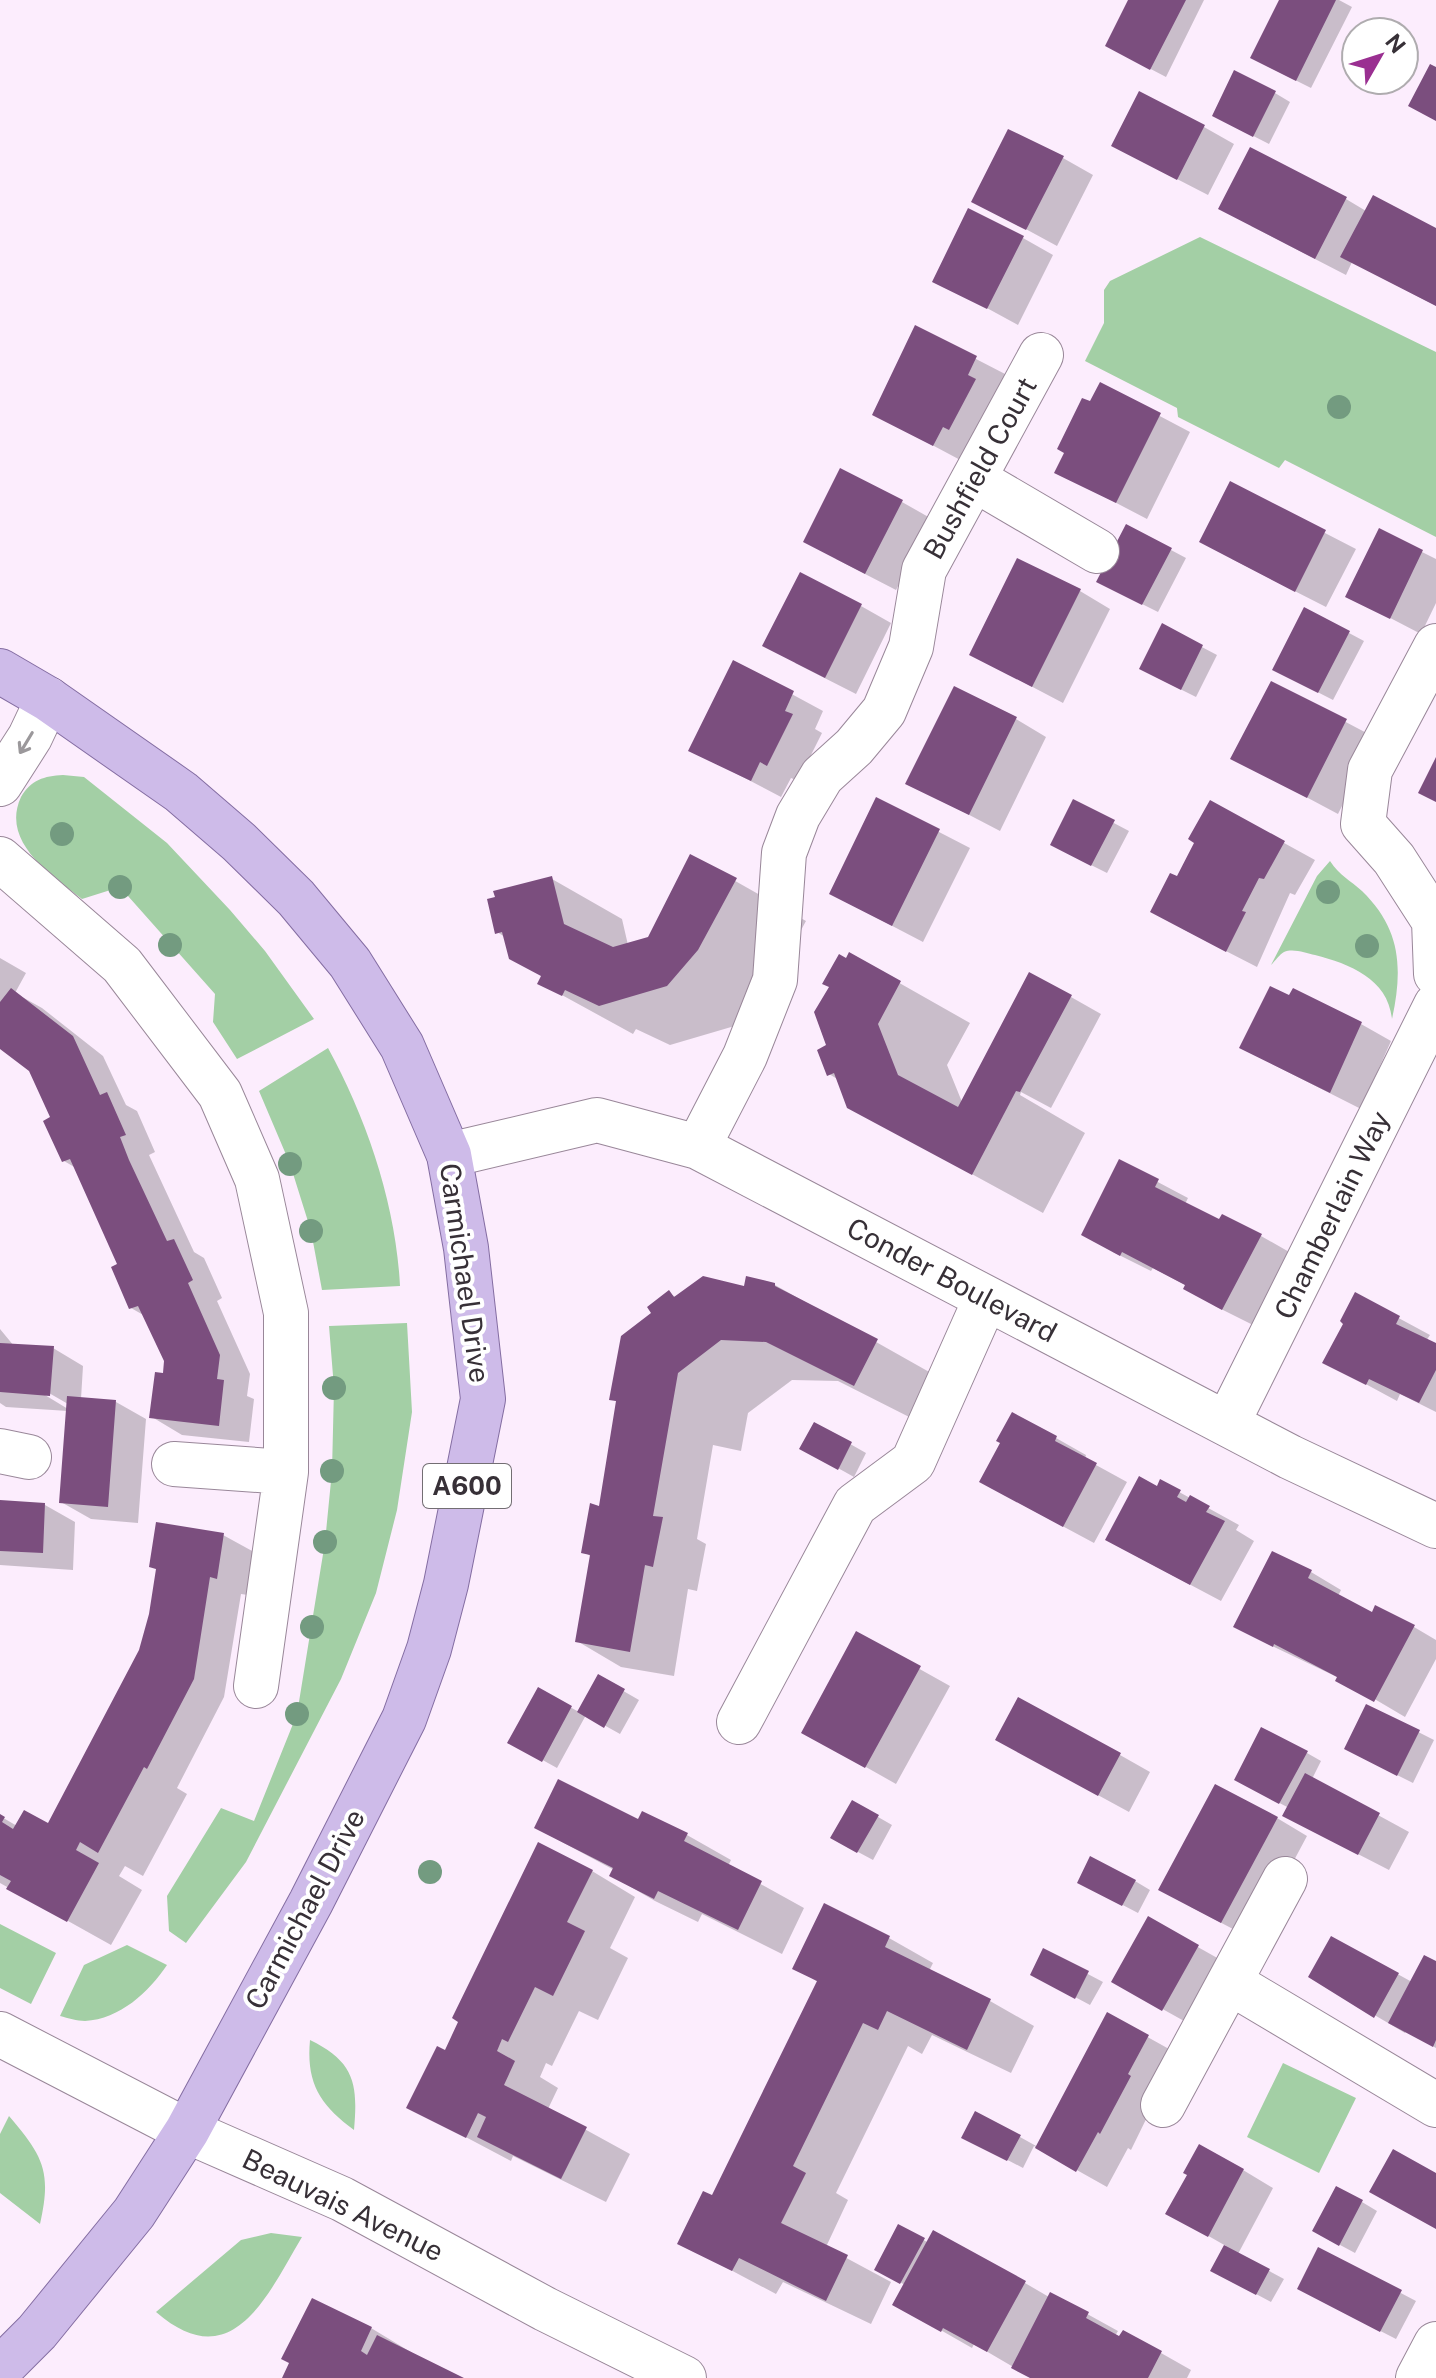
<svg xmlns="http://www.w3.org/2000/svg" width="1436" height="2378" viewBox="0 0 1436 2378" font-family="'Public Sans',sans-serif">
<rect width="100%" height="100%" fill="#fcedfd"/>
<!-- green -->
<path fill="#a3cfa5" d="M1200 237 1436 352V537L1285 460 1279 468 1178 417 1177 408 1085 361 1104 323V290L1110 281Z
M63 775 84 777 167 843 230 910 265 951 314 1019 237 1059 213 1022 215 994 120 887 82 899C52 876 0 842 21 797 31 780 44 776 63 775Z
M1330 861C1340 876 1350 880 1362 891 1401 929 1403 968 1392 1019 1388 979 1350 964 1315 955 1306 953 1293 948 1284 952 1280 954 1275 961 1271 965L1317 876Z
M328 1048C367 1119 396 1205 400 1286L322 1290 311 1231 290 1164 259 1091Z
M407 1323 412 1412 397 1510 376 1593 341 1679 246 1862 186 1943 169 1931 167 1896 221 1808 254 1821 297 1714 325 1542 332 1471 334 1388 329 1326Z
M0 1924 56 1953 31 2004 0 1988Z
M127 1945 167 1965C149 1992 120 2019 85 2021 77 2021 68 2018 60 2016L84 1965Z
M310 2040C355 2062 358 2084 354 2130 320 2105 306 2083 310 2040Z
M1283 2063 1356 2098 1319 2173 1247 2137Z
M9 2116C43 2156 52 2171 40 2224L0 2193V2134Z
M271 2233 302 2237C267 2296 232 2378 156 2312L241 2240Z"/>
<!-- shadow -->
<path fill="#0003" fill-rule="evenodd" d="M1130 0H1204L1166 77 1122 54Z
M1282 0H1339L1352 7 1311 88 1267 66Z
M1275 93 1290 102 1269 144 1230 124Z
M1204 127 1234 144 1208 195 1144 162Z
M1063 158 1093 175 1057 246 974 201Z
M1346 199 1366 211 1436 230V306L1352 262 1346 275 1251 226Z
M1023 238 1053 255 1018 325 963 295Z
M916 328 1007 375 964 462 874 414Z
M1101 385 1190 432 1147 519 1057 472Z
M1230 484 1356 549 1326 607 1232 559Z
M902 502 932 519 896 590 836 559Z
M1380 531 1436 559V603L1421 634 1348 596Z
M1171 550 1186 558 1158 612 1114 590Z
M1080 591 1110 609 1063 703 972 655Z
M861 606 891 623 856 694 795 663Z
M1162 626 1217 655 1196 697 1156 677Z
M1349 633 1364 641 1333 700 1290 678Z
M734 663 823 711 815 729 822 733 798 781 791 778 781 797 691 750Z
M1272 683 1376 738 1338 814 1233 758Z
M1016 719 1046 737 1000 831 908 783Z
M877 800 970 848 923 942 831 894Z
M1074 802 1129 831 1107 873 1067 853Z
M1211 803 1315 860 1295 895 1290 893 1257 967 1183 929 1178 879 1196 842Z
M691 856 806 921 768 991 738 1025 670 1045 636 1029 633 1034 540 983 543 977 505 937 497 932 552 879 622 919 628 945 650 938Z
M850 955 970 1023 947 1065 962 1102 1071 997 1101 1014 1051 1108 1021 1092 1020 1095 1085 1133 1043 1213 849 1107 839 1080 829 1074 828 1046Z
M0 958 26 973 15 993 42 1008 103 1056 126 1105 137 1111 155 1152 149 1155 194 1252 204 1258 222 1298 217 1301 250 1374 247 1396 254 1399 249 1442 182 1435 152 1417 165 1375 166 1361 145 1316 131 1308 120 1265 76 1168 64 1161 53 1118 30 1070 0 1047Z
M1361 1024 1391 1041 1361 1109 1272 1064Z
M1120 1162 1188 1198 1185 1204 1220 1222 1261 1236 1291 1253 1253 1325 1215 1306 1187 1286 1153 1268 1151 1271 1113 1252Z
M775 1285 947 1382 925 1425 838 1381 792 1380 748 1413 741 1451 713 1445 697 1539 706 1544 697 1591 688 1589 674 1676 621 1667 577 1641 592 1557 584 1552 601 1508 618 1402 611 1399 654 1314 669 1293 677 1298Z
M1356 1295 1430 1335 1426 1341 1436 1346V1412L1400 1394 1397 1401 1325 1362 1345 1323Z
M0 1329 14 1346 53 1348 83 1366 81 1399 116 1402 146 1419 138 1523 91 1519 61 1502 68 1411 6 1407 0 1403ZM42 1389 68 1404V1409L40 1392Z
M815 1424 866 1453 854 1477 802 1448Z
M1056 1438 1086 1455 1085 1459 1127 1482 1094 1543 1012 1499Z
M1161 1482 1239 1525 1236 1530 1254 1541 1221 1601 1138 1557Z
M0 1502 45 1505 75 1522 73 1570 0 1565Z
M223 1535 254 1552 248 1595 241 1594 224 1697 177 1788 187 1794 143 1876 125 1866 119 1876 142 1890 111 1945 0 1883V1816L17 1826H49L141 1651 151 1615 158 1570 151 1566Z
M1311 1572 1341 1590 1338 1596 1373 1614 1414 1627 1436 1640V1659L1405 1717 1339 1678 1266 1643Z
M857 1634 950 1686 896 1784 804 1732Z
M599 1677 639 1700 620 1734 586 1715 557 1768 510 1742 539 1690 579 1712Z
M1367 1706 1434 1740 1413 1783 1361 1757Z
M1307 1753 1321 1761 1312 1779 1409 1832 1389 1870 1315 1832 1289 1808 1251 1788Z
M1120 1755 1150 1772 1129 1812 1028 1757Z
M852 1802 892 1825 873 1860 832 1838Z
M1277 1818 1307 1836 1252 1939 1191 1907Z
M639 1822 687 1835 731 1860 728 1866 804 1908 782 1954 702 1914 698 1922 655 1901 612 1876 614 1870 536 1828Z
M592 1871 635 1897 610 1948 628 1958 598 2020 579 2011 552 2066 546 2063 540 2077 558 2088 548 2109 630 2154 606 2202 513 2156 511 2161 409 2107 446 2053Z
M1135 1881 1150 1890 1138 1913 1094 1890Z
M1148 1919 1228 1964 1193 2026 1114 1982Z
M889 1938 933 1963 929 1971 990 2001 1034 2026 1011 2073 932 2035 922 2054 908 2046 836 2193 848 2200 826 2247 891 2282 871 2324 783 2282 776 2294 680 2243 713 2198 818 1982 795 1968Z
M1332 1938 1412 1982 1436 1964V2048L1406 2031 1405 2033 1310 1977Z
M1044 1951 1103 1982 1090 2005 1047 1982Z
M1108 2015 1178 2054 1131 2150 1128 2148 1107 2187 1034 2146 1023 2168 979 2145 1020 2137 1038 2147Z
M1243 2170 1273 2188 1238 2254 1284 2279 1271 2302 1213 2271 1226 2246 1198 2230Z
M1362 2202 1377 2211 1355 2253 1329 2239Z
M899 2227 929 2243 1025 2283 1049 2297 1051 2294 1118 2331 1115 2336 1161 2353 1191 2370 1187 2378H1032L974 2344 972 2348 895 2304 905 2285 877 2269Z
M1319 2250 1416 2301 1396 2339 1314 2297Z
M371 2328 414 2354 459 2378H284Z"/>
<!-- building -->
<path fill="#7b4e7e" d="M1128 0H1186L1150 70 1105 46Z
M1279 0H1336L1296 81 1250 58Z
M1430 64 1436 67V121L1408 106Z
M1234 70 1276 91 1253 137 1212 116Z
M1139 91 1205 125 1177 180 1111 146Z
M1008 129 1064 156 1026 230 971 202Z
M1250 147 1347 197 1315 259 1218 209Z
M1373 195 1436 228V306L1340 257Z
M968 208 1024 236 987 309 932 282Z
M915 325 977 356 968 375 976 379 949 430 943 427 933 446 872 415Z
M1100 382 1161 413 1116 503 1054 473 1064 453 1057 449 1082 398 1090 401Z
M840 468 903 500 865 574 803 542Z
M1230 481 1326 530 1295 592 1199 542Z
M1126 524 1172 548 1142 605 1096 582Z
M1379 528 1423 550 1390 619 1345 597Z
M1017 558 1081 589 1032 687 969 655Z
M800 572 862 604 825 678 762 646Z
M1304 607 1350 631 1318 693 1272 670Z
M1162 623 1203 645 1181 690 1139 669Z
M733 660 794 691 785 711 793 714 767 766 760 762 751 781 688 751Z
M1271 681 1347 719 1307 798 1230 759Z
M954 686 1017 717 969 815 905 784Z
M1436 757V802L1418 793Z
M876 797 940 829 892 926 829 894Z
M1073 799 1115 820 1091 866 1050 845Z
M1210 800 1285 841 1264 879 1259 878 1242 911 1246 912 1226 952 1150 912 1170 873 1177 876 1194 843 1188 839Z
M690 854 737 878 698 950 667 986 599 1006 565 990 562 996 537 984 541 976 509 959 502 932 495 934 487 899 495 897 493 891 552 876 564 924 613 947 648 937Z
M849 952 901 981 878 1024 898 1075 958 1107 1029 972 1072 995 1020 1092 1016 1091 972 1175 847 1108 834 1073 827 1076 817 1050 826 1045 814 1012 829 987 822 984 839 954 846 958Z
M1270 986 1289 995 1293 988 1362 1022 1330 1093 1239 1048Z
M11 988 73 1036 100 1095 107 1092 126 1135 120 1137 129 1160 167 1241 174 1239 193 1280 188 1283 220 1355 217 1379 224 1380 219 1426 149 1418 155 1372 163 1373 164 1361 138 1306 129 1309 111 1267 117 1264 70 1159 62 1162 43 1121 50 1117 29 1071 0 1049V1002Z
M1119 1159 1159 1179 1155 1187 1219 1219 1222 1214 1262 1234 1222 1310 1183 1289 1185 1285 1122 1252 1120 1256 1081 1235Z
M703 1276 744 1286 746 1276 775 1283V1286L878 1339 854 1386 766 1342 721 1340 678 1373 653 1516 663 1517 653 1567 645 1565 630 1652 575 1642 590 1555 581 1553 590 1503 599 1506 616 1401 609 1400 621 1336 651 1313 647 1307 669 1290 674 1297Z
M1355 1292 1400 1316 1396 1324 1436 1343V1370L1419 1403 1369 1379 1366 1385 1322 1363 1343 1324 1340 1321Z
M0 1343 54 1346 50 1396 0 1392Z
M67 1396 116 1400 108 1507 59 1503Z
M1012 1412 1057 1436 1055 1441 1097 1463 1063 1527 979 1482 1000 1443 996 1441Z
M814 1422 852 1442 838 1470 799 1449Z
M1139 1476 1157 1486 1160 1479 1181 1490 1177 1497 1186 1502 1190 1495 1210 1506 1206 1512 1225 1521 1190 1585 1105 1540Z
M0 1500 45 1503 43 1553 0 1551Z
M156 1522 224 1533 217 1579 210 1577 194 1679 147 1769 144 1767 98 1853 80 1842 76 1850 99 1863 67 1922 6 1889 11 1881 0 1875V1814L5 1817 2 1822 13 1829 24 1810 48 1823 139 1650 149 1614 156 1569 149 1567Z
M1272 1551 1312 1570 1308 1578 1372 1612 1375 1605 1415 1625 1374 1702 1335 1681 1337 1677 1274 1644 1273 1647 1233 1627Z
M856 1631 921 1666 865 1768 801 1733Z
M598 1674 625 1689 604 1728 577 1712Z
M538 1687 572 1706 542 1762 507 1743Z
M1018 1697 1121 1753 1098 1796 995 1740Z
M1366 1704 1420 1730 1397 1776 1344 1749Z
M1261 1727 1308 1751 1279 1804 1234 1780Z
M1305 1773 1380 1813 1358 1855 1282 1816Z
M558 1779 638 1819 642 1811 688 1833 684 1841 762 1881 738 1930 658 1891 654 1899 609 1876 613 1868 534 1828Z
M1215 1784 1278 1817 1221 1923 1158 1890Z
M852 1800 879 1815 857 1853 830 1838Z
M538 1842 593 1870 567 1922 585 1931 553 1996 535 1987 508 2042 502 2039 497 2051 515 2061 504 2085 587 2127 561 2179 477 2137 486 2117 478 2113 466 2138 406 2108 437 2046 445 2050 458 2022 452 2018Z
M1090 1856 1136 1880 1122 1906 1077 1883Z
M824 1903 890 1936 885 1947 991 1999 967 2050 887 2011 878 2030 863 2023 793 2166 806 2173 781 2223 848 2255 826 2301 739 2258 732 2271 677 2244 703 2191 712 2195 817 1981 792 1969Z
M1148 1916 1199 1945 1162 2011 1111 1982Z
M1331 1936 1399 1973 1374 2018 1308 1977Z
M1043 1948 1089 1971 1075 1999 1030 1975Z
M1424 1955 1436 1961V2040L1433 2047 1388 2023Z
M1107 2012 1149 2035 1128 2074 1131 2076 1100 2134 1098 2132 1076 2172 1035 2148Z
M975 2111 1021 2135 1007 2161 961 2138Z
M1199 2144 1244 2169 1208 2237 1165 2214 1187 2175 1183 2173Z
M1393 2149 1436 2173V2229L1369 2192Z
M1336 2186 1363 2200 1339 2246 1312 2231Z
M898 2224 925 2238 900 2284 874 2270Z
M933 2230 1026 2281 987 2352 943 2328 941 2332 892 2305Z
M1224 2245 1270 2269 1256 2295 1210 2271Z
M1318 2247 1402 2290 1380 2332 1297 2289Z
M1050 2292 1089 2312 1086 2318 1119 2336 1123 2330 1162 2351 1148 2378H1030L1011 2368Z
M312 2298 372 2327 361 2351 367 2355 377 2335 464 2378H282L289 2363 281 2359Z"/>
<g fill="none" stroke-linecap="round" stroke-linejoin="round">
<defs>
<path id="minor" d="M974 479 1097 551
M1436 646 1370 770 1363 824 1394 859 1434 921 1436 974
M0 784 30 737 48 699
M0 859 122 965 220 1094 257 1179 286 1313V1472L256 1686
M698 1147 745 1056 775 980 784 853 798 816 822 776 854 747 884 711 911 647 924 570 1041 355
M449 1155 597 1120 698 1147 1290 1457 1436 1526
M1227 1424 1436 1005
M0 1451 29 1457
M174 1464 286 1472
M739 1722 855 1505 913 1462 986 1298
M1231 1983 1436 2105
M0 2034 187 2131 342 2199 545 2309 684 2378
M1163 2105 1285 1879
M1418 2378 1436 2344"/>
<path id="primary" d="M0 671 48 699 181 792 239 842 296 898 350 963 402 1046 449 1155 466 1248 483 1399 446 1584 429 1649 404 1719 311 1902 187 2131 134 2213 37 2332 0 2369"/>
</defs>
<!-- minor casing -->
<use href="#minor" stroke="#998799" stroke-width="46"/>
<!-- primary casing -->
<use href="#primary" stroke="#846da2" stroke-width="46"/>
<!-- minor -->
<use href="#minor" stroke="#fff" stroke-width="44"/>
<!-- primary -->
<use href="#primary" stroke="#cebbe9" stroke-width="44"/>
</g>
<!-- trees -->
<g fill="#739b80">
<circle cx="1339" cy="407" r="12"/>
<circle cx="62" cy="834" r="12"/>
<circle cx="120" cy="887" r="12"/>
<circle cx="1328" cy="892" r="12"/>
<circle cx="170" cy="945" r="12"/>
<circle cx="1367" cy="946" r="12"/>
<circle cx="290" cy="1164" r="12"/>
<circle cx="311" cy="1231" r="12"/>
<circle cx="334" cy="1388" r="12"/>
<circle cx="332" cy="1471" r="12"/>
<circle cx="325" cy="1542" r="12"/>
<circle cx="312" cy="1627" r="12"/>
<circle cx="297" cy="1714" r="12"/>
<circle cx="430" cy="1872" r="12"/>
</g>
<!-- one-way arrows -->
<defs><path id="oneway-shaft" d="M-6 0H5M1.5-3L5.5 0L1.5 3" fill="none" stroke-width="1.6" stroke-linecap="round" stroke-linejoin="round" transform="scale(2)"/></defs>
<use stroke="#9b989b" href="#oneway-shaft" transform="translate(26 743) rotate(121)"/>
<g text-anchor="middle" stroke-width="8" stroke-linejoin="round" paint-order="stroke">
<!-- shield labels -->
<rect fill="#fff" stroke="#736e73" stroke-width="2" x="423" y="1464" width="88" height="44" rx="6"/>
<g font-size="26" font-weight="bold" fill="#373037">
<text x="467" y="1495">A600</text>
</g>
<!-- street labels -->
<g font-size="28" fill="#373037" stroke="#fff">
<text transform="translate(980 468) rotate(-61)" y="10">Bushfield Court</text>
<text transform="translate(1332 1215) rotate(-64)" y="10">Chamberlain Way</text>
<text transform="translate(465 1273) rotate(82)" y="10">Carmichael Drive</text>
<text transform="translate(952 1280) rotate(28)" y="10">Conder Boulevard</text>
<text transform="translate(305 1909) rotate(-62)" y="10">Carmichael Drive</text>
<text transform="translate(343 2205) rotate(26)" y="10">Beauvais Avenue</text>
</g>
</g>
<!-- north arrow -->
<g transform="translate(1380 56) rotate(51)"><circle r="38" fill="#ffffff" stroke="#afacaf" stroke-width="2"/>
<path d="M0-6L14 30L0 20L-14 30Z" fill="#9a2f91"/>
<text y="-12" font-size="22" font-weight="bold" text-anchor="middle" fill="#373037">N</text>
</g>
</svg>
